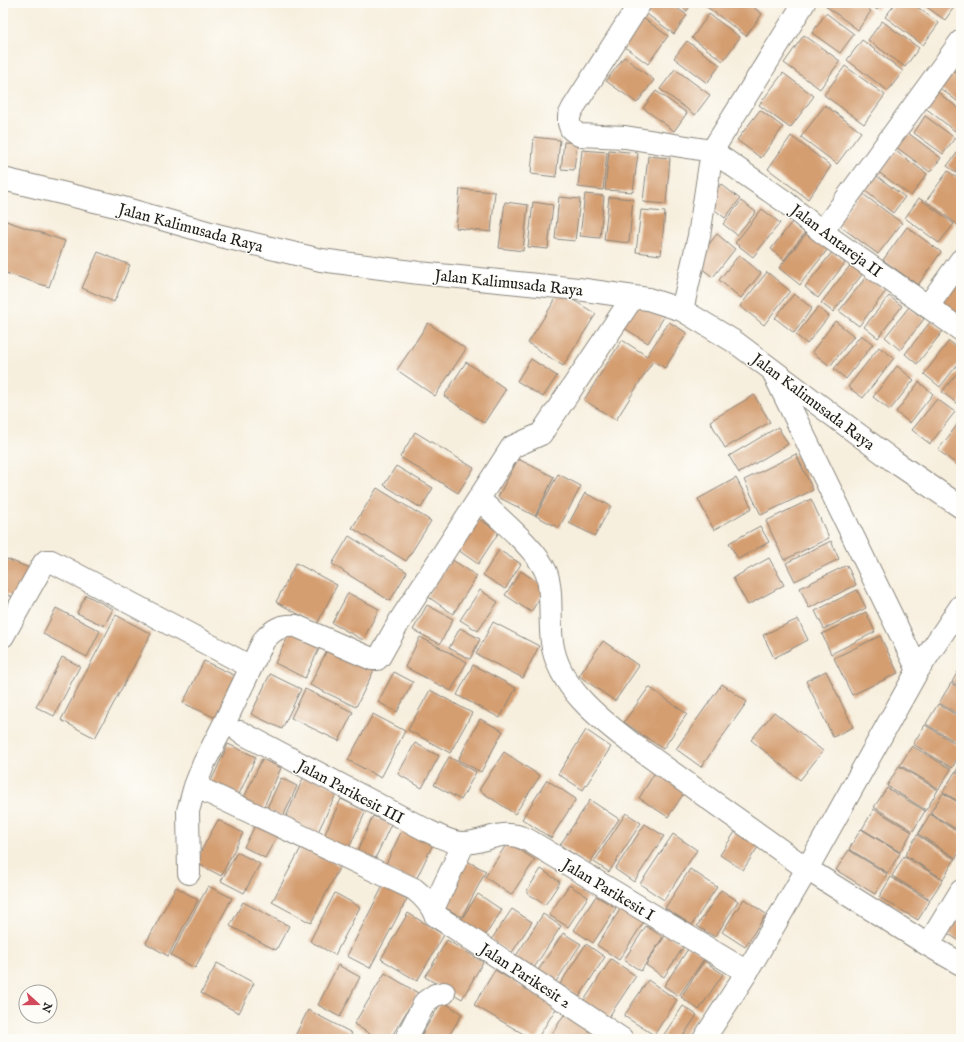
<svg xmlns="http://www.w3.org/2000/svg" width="964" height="1042" viewBox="0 0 964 1042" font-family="'IM FELL English',serif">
<rect width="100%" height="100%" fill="#fdfcf7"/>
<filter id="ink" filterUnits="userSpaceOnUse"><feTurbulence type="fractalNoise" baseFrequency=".025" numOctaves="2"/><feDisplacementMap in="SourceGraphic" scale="8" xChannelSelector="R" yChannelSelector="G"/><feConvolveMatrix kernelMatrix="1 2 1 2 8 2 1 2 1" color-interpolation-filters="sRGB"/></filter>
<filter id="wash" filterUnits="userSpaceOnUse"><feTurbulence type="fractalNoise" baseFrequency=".012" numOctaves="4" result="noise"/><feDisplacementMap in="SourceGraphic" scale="16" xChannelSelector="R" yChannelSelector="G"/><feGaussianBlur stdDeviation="0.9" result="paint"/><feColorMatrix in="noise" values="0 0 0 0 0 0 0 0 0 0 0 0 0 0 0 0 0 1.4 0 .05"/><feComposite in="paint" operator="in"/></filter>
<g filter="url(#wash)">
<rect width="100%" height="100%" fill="#f7efde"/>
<g id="blocks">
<!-- building -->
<path fill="#d49e71" d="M645 3H670L687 15 674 34 640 9Z
M676 3H692L687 11Z
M710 3H748L762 14 746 36 707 7Z
M829 3H861L871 11 858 30 826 6Z
M868 3H882L877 10Z
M896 3H912L939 23 923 45 885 17Z
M921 3H957L945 20Z
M826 13 854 34 840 53 812 33Z
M709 14 740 37 723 61 692 38Z
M643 18 668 36 648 64 622 45Z
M882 21 919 48 905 67 868 40Z
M804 35 840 61 820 89 784 63Z
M862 40 903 71 888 91 847 60Z
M687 41 720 65 707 83 674 58Z
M624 57 654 80 637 103 606 81Z
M845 66 885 95 864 124 824 95Z
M950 68 961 76V104L937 86Z
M675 69 710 95 695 115 660 89Z
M783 73 814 96 790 128 759 105Z
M656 91 687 113 674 131 643 108Z
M936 91 961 110V131L959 134 924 107Z
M825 105 861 132 837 164 801 137Z
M760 110 783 127 761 158 737 140Z
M925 116 955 138 943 154 914 133Z
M903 129 941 158 930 172 892 144Z
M791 136 831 166 808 199 768 169Z
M534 137 560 140 556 177 531 174Z
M564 142 577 143 574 170 561 169Z
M889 146 927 174 911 196 873 168Z
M961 148V176L947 166Z
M582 150 607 152 603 190 578 187Z
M609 150 638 153 633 192 605 190Z
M648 156 670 158 666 204 643 202Z
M948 171 961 181V221L958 225 926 201Z
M874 174 905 197 893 213 863 189Z
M721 184 740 199 725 218 706 203Z
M460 189 495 192 491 232 456 228Z
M860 192 902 223 878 254 837 224Z
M585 194 604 196 600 238 580 236Z
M559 197 580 199 575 241 555 239Z
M609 197 633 199 629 243 604 240Z
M919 198 954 224 939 243 905 218Z
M741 201 756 212 737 235 723 224Z
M505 202 528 205 523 251 499 248Z
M533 202 553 205 548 249 528 247Z
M762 209 780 223 753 257 735 243Z
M641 210 665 212 661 255 636 252Z
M3 220 65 241 49 287 3 272Z
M792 222 805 233 784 260 771 249Z
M907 227 941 252 918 285 883 260Z
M810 229 831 245 800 285 779 268Z
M717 234 735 249 713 277 694 263Z
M98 252 130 265 114 302 82 288Z
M832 252 845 263 818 298 805 287Z
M739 255 761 273 741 298 719 280Z
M852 263 864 272 833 312 821 303Z
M767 272 790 291 764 325 740 306Z
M867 276 886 291 859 326 839 311Z
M959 277 961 279V318L940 303Z
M560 292 596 314 563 366 528 343Z
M794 294 812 308 794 333 775 318Z
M889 296 902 306 878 338 864 327Z
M637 300 664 317 648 343 621 326Z
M818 307 829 316 807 344 796 335Z
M909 307 924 319 900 350 885 337Z
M835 321 854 336 830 366 812 352Z
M931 321 943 331 917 364 905 354Z
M669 322 687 333 665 368 653 361 616 420 584 400 622 340 647 356Z
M428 323 466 349 435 396 397 370Z
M861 335 873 344 846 379 834 369Z
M949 341 961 350V360L940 387 924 374Z
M879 347 894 358 863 398 848 387Z
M531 359 557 376 543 397 517 381Z
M466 362 506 389 484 423 444 396Z
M897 366 914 380 890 410 873 397Z
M961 368V401L958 404 942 392Z
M919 382 933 394 910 423 896 412Z
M754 395 770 422 725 448 710 421Z
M937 399 955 412 930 444 912 430Z
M961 420V468L938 450Z
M778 427 788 444 739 473 729 456Z
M415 432 474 468 458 493 400 457Z
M796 454 813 490 761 515 744 480Z
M518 459 554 477 535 516 498 497Z
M396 466 433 488 421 508 384 485Z
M558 474 581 486 559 528 536 516Z
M736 478 752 508 714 530 698 499Z
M377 488 431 521 406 561 352 528Z
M585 493 611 506 595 536 569 523Z
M811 499 829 538 784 560 766 521Z
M479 519 499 532 478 564 458 550Z
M760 526 769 542 738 559 729 543Z
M349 536 407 572 390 601 332 564Z
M831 541 839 559 795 581 786 563Z
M499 550 521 564 505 589 483 575Z
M769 558 784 585 748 605 733 578Z
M7 559 32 569 19 600 3 593V568Z
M451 559 477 576 453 614 427 596Z
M296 563 337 585 317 624 276 602Z
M847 565 856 585 809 608 800 588Z
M521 571 546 588 531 612 505 595Z
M480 590 498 602 478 631 460 620Z
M857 590 866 608 824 629 815 611Z
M348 593 379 609 363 640 332 623Z
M86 595 113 609 104 626 77 613Z
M3 600 13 605 3 624Z
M427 605 453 619 440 644 413 630Z
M56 608 100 631 87 657 43 634Z
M866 612 875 632 831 654 822 634Z
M116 615 151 634 95 738 61 720Z
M798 619 808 640 774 658 763 635Z
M493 622 539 646 523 678 476 654Z
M460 628 480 639 470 659 449 648Z
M291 630 321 645 305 678 275 663Z
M880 636 898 673 852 695 834 658Z
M420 637 467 662 451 691 405 667Z
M603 641 639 666 615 701 579 676Z
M329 646 375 668 356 707 310 685Z
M62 657 80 666 54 716 36 707Z
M204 661 238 677 218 719 183 703Z
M473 665 516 688 500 718 457 695Z
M961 666V687L952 682Z
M826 671 853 727 833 737 806 681Z
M394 672 413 682 397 712 378 702Z
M270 674 301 689 282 729 251 714Z
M951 683 961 689V716L939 703Z
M722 684 747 702 701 767 676 749Z
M649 687 687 714 663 749 624 722Z
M305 689 353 712 339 741 291 718Z
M430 690 472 713 450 753 408 730Z
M938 704 961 718V745L926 724Z
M774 712 823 751 800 780 751 740Z
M373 714 405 731 381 778 348 760Z
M480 719 503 731 481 772 458 760Z
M925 725 961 747V753L952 768 913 744Z
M586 730 611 747 583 790 558 774Z
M415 743 439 756 422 788 398 774Z
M228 744 256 757 236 801 208 788Z
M912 746 951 769 939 789 900 765Z
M504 752 540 776 515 814 479 790Z
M449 757 476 772 461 800 434 785Z
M262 759 281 768 262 811 242 802Z
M961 763V774L956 771Z
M899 766 938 790 926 810 887 786Z
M656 771 686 790 668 817 639 798Z
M955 772 961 776V803L943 792Z
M305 774 338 790 317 834 285 819Z
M281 778 297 786 283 817 266 810Z
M547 780 576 799 551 838 522 819Z
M887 788 925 811 913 831 874 807Z
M943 793 961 804V832L930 813Z
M341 799 366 811 348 850 323 838Z
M590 800 619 819 589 864 560 845Z
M874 809 912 832 900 852 862 829Z
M626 813 641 823 609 872 594 862Z
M930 814 961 834V849L956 858 918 834Z
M373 816 391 824 375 859 357 852Z
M218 820 243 833 221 876 195 862Z
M258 820 280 831 265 858 244 847Z
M645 824 664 836 634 882 615 869Z
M403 828 434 842 415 882 384 868Z
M737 829 760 844 743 870 720 855Z
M861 829 900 853 888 873 849 849Z
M673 834 697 850 664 900 640 884Z
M917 835 955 859 943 879 905 855Z
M508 842 535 860 511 895 485 877Z
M302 846 340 866 311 923 272 902Z
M849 850 887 874 875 894 836 870Z
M237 852 260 864 244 893 221 881Z
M904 856 943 880 930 899 892 876Z
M461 858 486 871 462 917 438 904Z
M541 869 560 882 545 905 526 892Z
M690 869 717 887 692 925 665 908Z
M891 877 930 901 918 920 879 897Z
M569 885 588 897 568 927 549 915Z
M208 886 232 898 195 968 171 955Z
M383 886 407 899 370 968 347 956Z
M176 887 198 900 168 956 146 943Z
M721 890 738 901 715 937 697 926Z
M335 893 360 907 335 955 310 941Z
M478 894 502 910 481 942 457 926Z
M596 896 616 908 593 943 574 930Z
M744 899 766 914 745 947 722 932Z
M243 902 289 926 276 950 230 926Z
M623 905 645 920 619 960 597 945Z
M512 909 532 922 511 954 491 940Z
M956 911 961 914V942L944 931Z
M408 913 444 935 417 981 381 959Z
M543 914 561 926 532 971 514 959Z
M646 926 663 937 641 971 624 960Z
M563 933 581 944 555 983 537 972Z
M666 934 684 946 664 977 646 965Z
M447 940 483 962 462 999 425 977Z
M586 944 605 957 579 997 560 984Z
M690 946 706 956 679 996 664 986Z
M611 959 636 976 608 1018 583 1002Z
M704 961 723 974 699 1010 681 997Z
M217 963 254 983 239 1013 201 993Z
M338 965 360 977 340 1017 318 1005Z
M495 970 557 1007 537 1039H532L474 1005Z
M385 973 418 993 390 1039H378L354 1024Z
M648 980 677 1000 654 1035 624 1016Z
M442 1001 462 1014 447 1039H419Z
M683 1006 697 1015 681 1039H668L663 1036Z
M308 1010 352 1033 349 1039 294 1038Z
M565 1013 601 1036 599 1039H549Z"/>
</g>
</g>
<g filter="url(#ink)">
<use href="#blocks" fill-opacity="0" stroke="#8a867d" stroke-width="1"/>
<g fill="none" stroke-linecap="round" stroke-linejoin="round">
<defs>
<path id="minor" d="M640 3 573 108 569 116V123L571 129 579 135 625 137 712 151 784 201 822 232 961 330
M3 179 116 206 221 236 321 260 419 273 578 289 648 299 682 310 735 342 895 462 961 507
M822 232 961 41
M928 306 961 260
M682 310 699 236 712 151 804 3
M774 374 918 670
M479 499C498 518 536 548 546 572 553 589 549 623 552 642 558 688 601 720 635 746L807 869 928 945 961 964
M3 636 44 563 46 561H51L251 667
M240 732 428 831C439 836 449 842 461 843 488 844 498 826 528 840L747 972
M195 786 414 889C423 896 431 904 435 915L622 1039
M189 873 188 811 195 786 204 763 224 724 264 640C274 629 281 625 296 626L372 659H377L380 656 399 622 512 447 541 434 633 297
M433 909 464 843
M928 945 961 891
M406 1039 425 1002 435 995 444 993
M704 1039 747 972 807 869 918 670 961 606"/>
</defs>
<!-- minor casing -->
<use href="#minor" stroke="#8a867d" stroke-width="24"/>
<!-- minor -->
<use href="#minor" stroke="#fff" stroke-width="22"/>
</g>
</g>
<g text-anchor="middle" stroke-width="3" stroke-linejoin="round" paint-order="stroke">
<!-- street labels -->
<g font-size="16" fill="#1c1c1c" stroke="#fdfcf7">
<text transform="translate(191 227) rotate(15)" y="6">Jalan Kalimusada Raya</text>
<text transform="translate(837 240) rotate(37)" y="6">Jalan Antareja II</text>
<text transform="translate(509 282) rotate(6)" y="6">Jalan Kalimusada Raya</text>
<text transform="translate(814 401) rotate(37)" y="6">Jalan Kalimusada Raya</text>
<text transform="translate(351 791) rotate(28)" y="6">Jalan Parikesit III</text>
<text transform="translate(609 889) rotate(31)" y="6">Jalan Parikesit I</text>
<text transform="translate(526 975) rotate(33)" y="6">Jalan Parikesit 2</text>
</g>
</g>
<!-- margin -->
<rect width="964" height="1042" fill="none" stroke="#fdfcf7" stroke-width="16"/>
<!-- north arrow -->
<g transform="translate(38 1004) rotate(111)"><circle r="19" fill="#fdfcf7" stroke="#a3a29f"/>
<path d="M0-3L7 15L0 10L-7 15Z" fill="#d1495b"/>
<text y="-6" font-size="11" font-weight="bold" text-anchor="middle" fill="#1c1c1c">N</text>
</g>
</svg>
